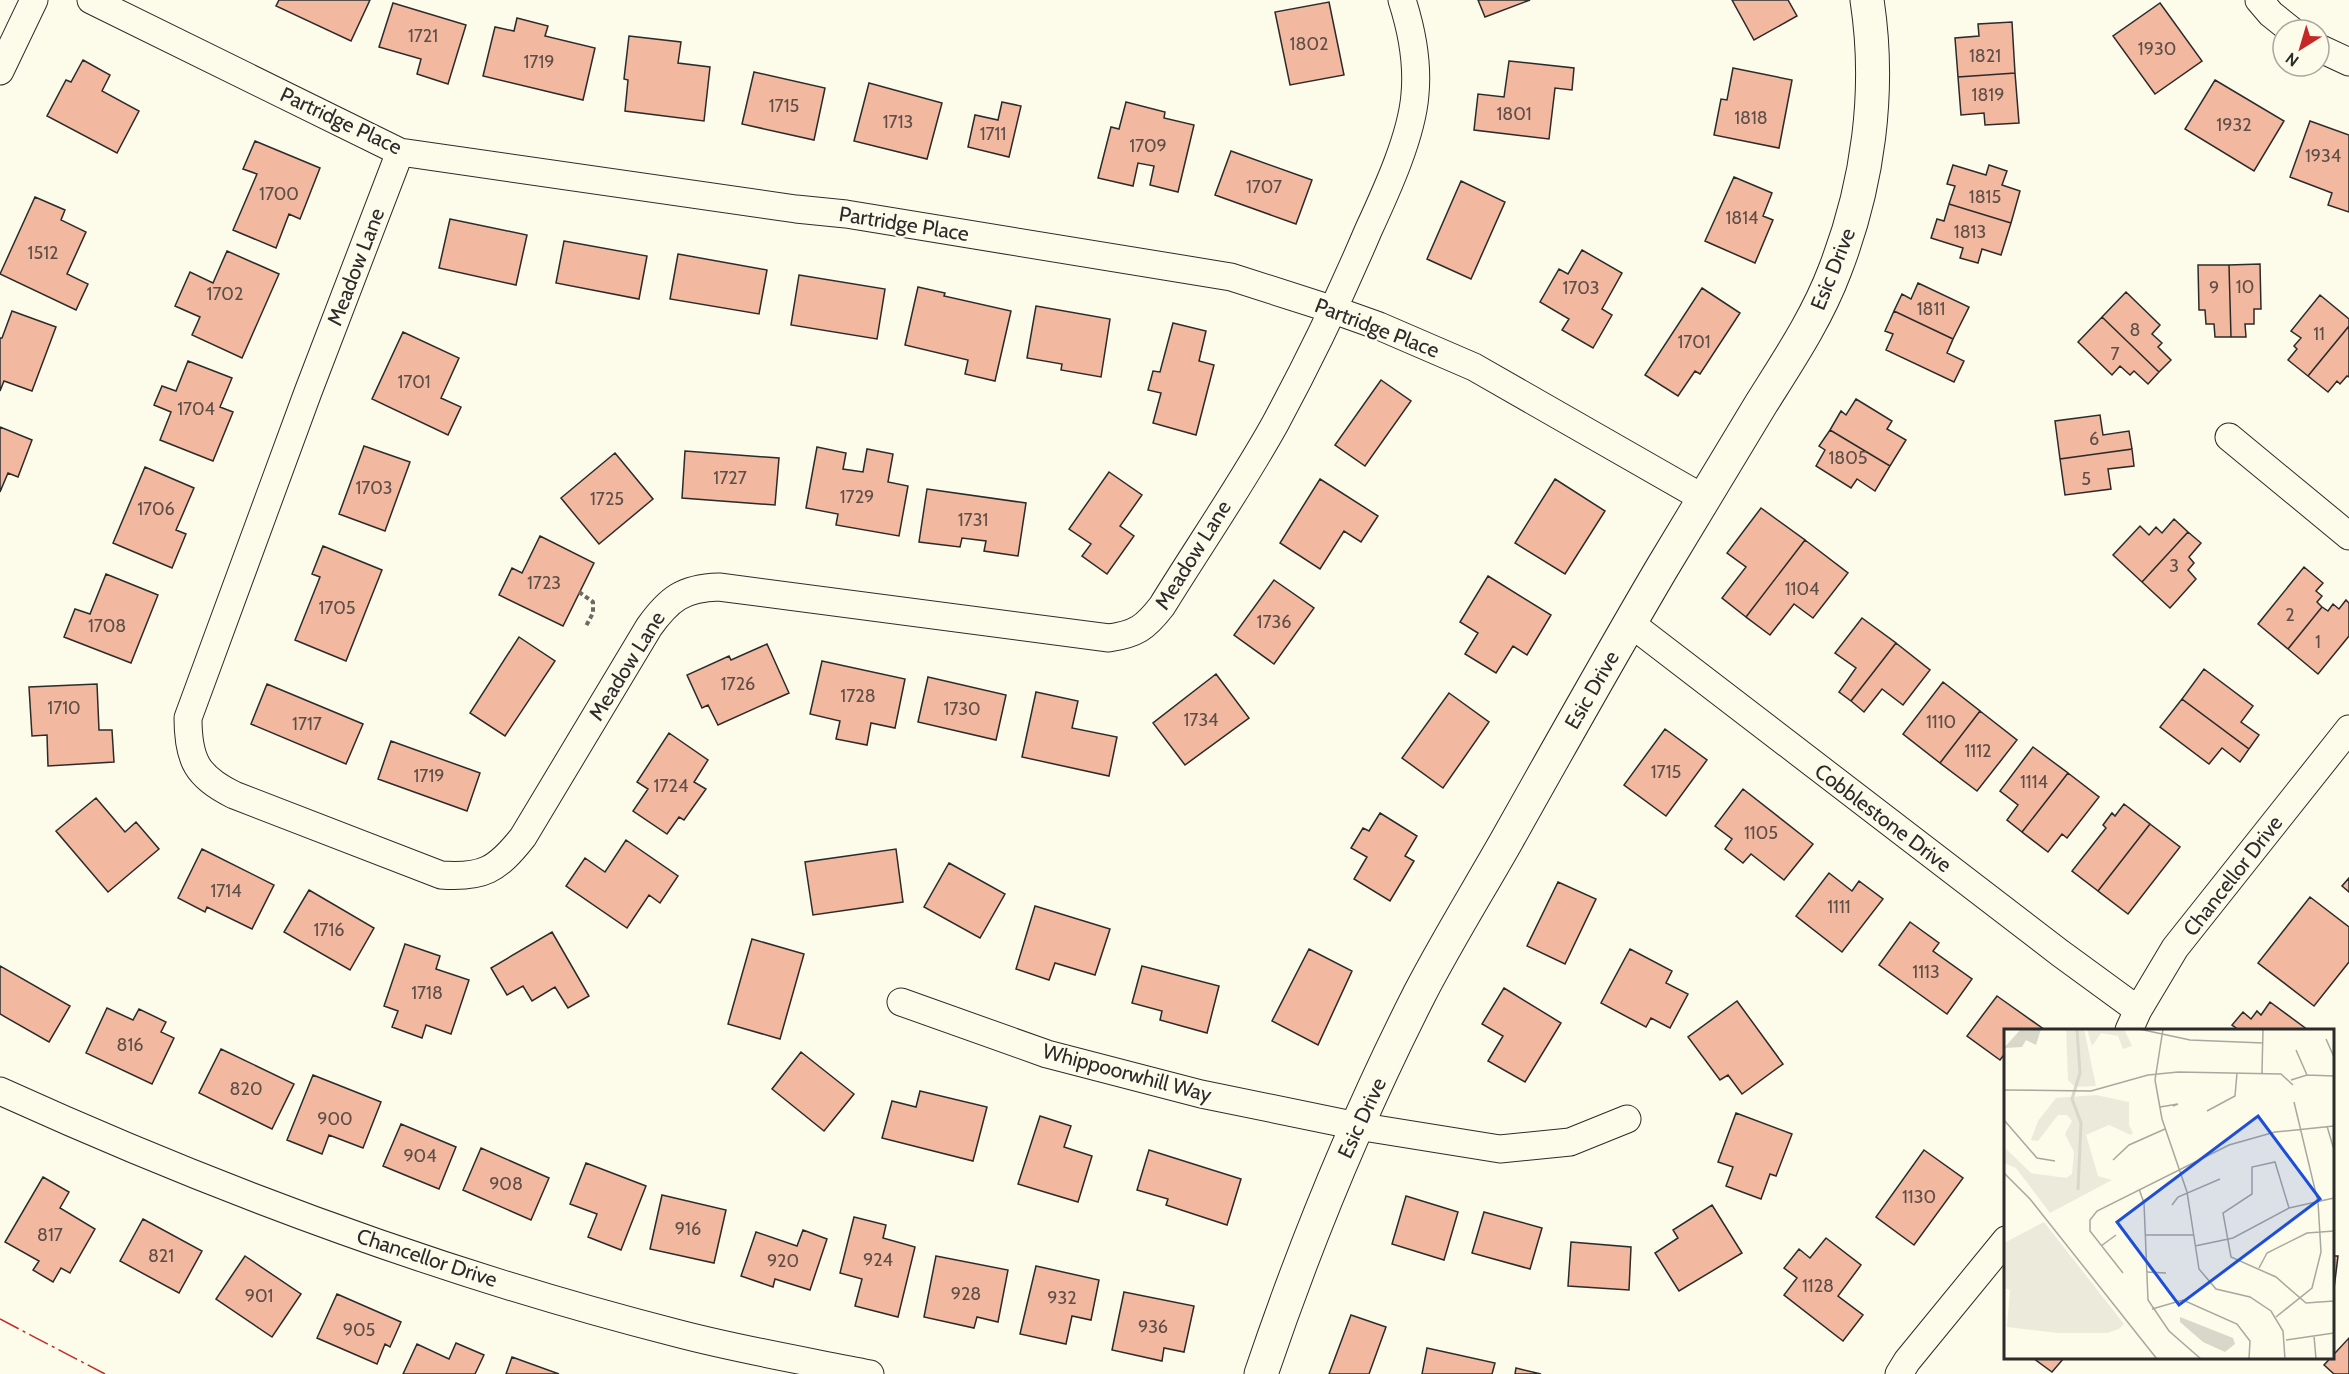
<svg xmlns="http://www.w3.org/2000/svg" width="2349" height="1374" viewBox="0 0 2349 1374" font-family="Cabin,sans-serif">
<rect width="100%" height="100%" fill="#fdfbea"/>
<!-- building -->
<path fill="#f2b8a0" stroke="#2b2b2b" stroke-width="1.5" d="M279 0H370L351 41 276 6Z
M1478 0H1530L1485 17Z
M1732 0H1788L1797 16 1754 40Z
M1329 2 1344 75 1290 85 1275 12Z
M393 3 466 25 448 84 417 74 421 59 379 47Z
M2160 3 2202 61 2155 94 2113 36Z
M517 18 548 26 545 36 595 48 583 100 483 76 495 27 514 31Z
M2012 22 2015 73 1958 77 1955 38 1979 36 1978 24Z
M629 36 681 42 678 63 710 67 704 121 625 111 628 80 624 79Z
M83 60 110 75 102 91 139 111 117 153 47 116 66 80 71 82Z
M1509 61 1574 68 1572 90 1555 88 1549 139 1474 130 1478 94 1504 97Z
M1733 68 1792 80 1779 148 1714 135 1721 99 1727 100Z
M754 72 825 88 814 140 742 124Z
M2015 73 2019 123 1985 125 1984 113 1961 115 1958 77Z
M2215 80 2284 121 2254 171 2185 129Z
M869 83 942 103 927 159 854 141Z
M1002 102 1021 106 1009 157 968 147 975 115 998 120Z
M1126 102 1165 112 1164 118 1194 125 1178 192 1150 185 1154 166 1138 163 1133 186 1098 178 1111 127 1119 129Z
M2310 121 2349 135V212L2328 205 2332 193 2290 177Z
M255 141 320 168 300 219 289 214 276 248 233 230 257 174 243 169Z
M1231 151 1312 180 1296 224 1215 195Z
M1953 165 1986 175 1989 165 2007 171 2002 185 2020 191 2011 223 1949 204 1955 186 1947 184Z
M1734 177 1772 193 1763 216 1773 220 1755 263 1705 241Z
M1461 181 1505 202 1471 279 1427 259Z
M35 197 65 210 61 220 86 232 67 274 88 284 76 310 0 274Z
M1949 204 2011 223 2001 255 1982 249 1978 263 1960 258 1963 248 1931 238 1937 219 1944 221Z
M450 219 527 235 516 285 439 268Z
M564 241 647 256 639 299 556 283Z
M1582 250 1622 273 1602 309 1612 315 1593 348 1562 330 1569 319 1540 302 1559 269 1568 274Z
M227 251 279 274 242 358 192 335 200 317 175 306 190 272 213 283Z
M678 254 767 270 759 314 670 299Z
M2260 264 2261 309H2254V324H2245L2246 337H2231L2229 265Z
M2198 265H2229L2231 337H2215L2214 324H2206L2205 310H2199Z
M799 275 885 289 877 339 791 325Z
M1918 283 1969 307 1953 339 1894 311 1902 294 1911 299Z
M918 287 945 293 944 296 1011 311 995 381 965 374 968 360 905 345Z
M1702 288 1740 313 1700 374 1695 371 1678 396 1645 375Z
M2126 292 2160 325 2152 334 2162 343 2158 347 2171 360 2159 372 2102 317Z
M2320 295 2349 319V326L2308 376 2288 360 2297 349 2294 346 2301 338 2291 331Z
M1036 306 1110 319 1101 377 1061 370 1062 364 1027 358Z
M12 311 56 327 32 391 4 381 0 391V338H2Z
M1894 311 1953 339 1947 353 1964 361 1954 382 1886 350 1893 334 1885 331Z
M2102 317 2159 372 2148 384 2134 371 2130 375 2120 366 2112 375 2078 342Z
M1173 323 1206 331 1199 361 1214 365 1196 435 1153 423 1161 393 1148 390 1153 371 1160 372Z
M2349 326V377L2347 376 2340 384 2337 381 2328 392 2308 376Z
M403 332 459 358 441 398 461 407 448 435 372 399Z
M188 361 232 378 220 407 233 412 213 461 160 440 171 412 154 405 162 386 176 391Z
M1381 380 1411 401 1365 466 1335 445Z
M1856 399 1892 421 1887 429 1906 440 1890 466 1830 430 1841 411 1846 415Z
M2100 415 2103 435 2129 431 2132 449 2060 459 2055 421Z
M0 427 32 440 18 477 8 473 0 492Z
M1830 430 1890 466 1875 491 1857 479 1851 488 1816 466 1825 450 1819 446Z
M364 446 410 462 385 531 339 514Z
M817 447 846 453 843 469 863 472 867 449 893 454 888 482 908 486 899 536 836 525 838 514 806 508Z
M2132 449 2134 466 2108 469 2111 489 2065 495 2060 459Z
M685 451 779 458 775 505 682 498Z
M615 453 653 499 599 544 561 498Z
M145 467 194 488 176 530 186 534 172 568 113 543Z
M1109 472 1142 495 1120 526 1134 536 1107 574 1082 556 1091 544 1069 529Z
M1320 479 1378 516 1361 542 1344 531 1320 569 1280 543Z
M1555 479 1605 511 1565 574 1515 543Z
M927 489 1026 503 1018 556 984 551 986 541 962 538 960 547 919 542Z
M1761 508 1805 540 1746 617 1722 598 1746 567 1727 553Z
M2174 519 2188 532 2142 582 2113 555 2140 526 2149 535 2156 527 2162 533Z
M2188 532 2201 543 2189 557 2194 563 2188 570 2196 579 2170 608 2142 582Z
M540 536 594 563 563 626 499 595 512 568 522 573Z
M1805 540 1848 573 1813 618 1794 604 1770 635 1746 617Z
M323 546 382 570 346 661 295 640 320 577 312 574Z
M2304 567 2323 583 2316 591 2322 596 2317 602 2322 607 2288 649 2258 624Z
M106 574 158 595 131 663 64 637 75 609 90 614Z
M1488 576 1551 615 1527 655 1513 646 1496 673 1465 654 1478 633 1460 622Z
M1274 580 1314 608 1274 664 1234 635Z
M2346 600 2349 603V636L2318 674 2288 649 2322 607 2328 611 2333 604 2339 609Z
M1862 618 1896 643 1851 701 1839 692 1856 668 1835 653Z
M519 637 555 661 505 736 470 713Z
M1896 643 1930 670 1903 705 1882 689 1864 712 1851 701Z
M767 644 789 693 718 725 708 705 702 708 687 675 729 656 731 660Z
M822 661 905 679 895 728 871 723 867 745 836 739 840 721 810 714Z
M2204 669 2253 706 2241 722 2259 735 2249 749 2182 699Z
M1216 674 1249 718 1185 765 1153 723Z
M928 677 1006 695 996 740 918 722Z
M1943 682 1980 711 1940 763 1903 734Z
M97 684 99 730H112L114 762 48 766 47 735 32 736 29 687Z
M267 684 363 724 346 764 251 724Z
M1036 692 1078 701 1072 728 1117 737 1109 776 1022 757Z
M1449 693 1489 722 1443 788 1402 758Z
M2182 699 2249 749 2240 762 2222 748 2209 764 2160 727Z
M1980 711 2017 740 1977 791 1940 763Z
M1665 729 1707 760 1666 816 1624 785Z
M669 733 708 760 694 782 706 789 684 820 679 817 667 834 633 811 648 789 637 782Z
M391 741 480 773 467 811 378 779Z
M2033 747 2068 773 2022 832 2007 820 2018 805 2000 791Z
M2068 773 2099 797 2067 838 2062 834 2048 852 2022 832Z
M1743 789 1813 844 1784 880 1751 854 1743 863 1725 849 1732 839 1715 826Z
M96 798 125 832 136 822 159 849 108 892 56 831Z
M2124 804 2150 824 2098 891 2072 871 2106 828 2103 825 2112 813 2115 816Z
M1380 813 1417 836 1405 856 1414 861 1390 901 1354 879 1367 857 1351 848 1363 828 1369 831Z
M2150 824 2180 847 2128 914 2098 891Z
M626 840 678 876 660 903 649 895 627 928 566 886 585 858 605 872Z
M202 849 274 885 252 929 207 907 205 912 178 898Z
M896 849 903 902 813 915 805 862Z
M949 863 1005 894 980 938 924 907Z
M1829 873 1852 891 1859 881 1883 899 1842 952 1796 916Z
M2349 878V892L2342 886Z
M1558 882 1596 899 1565 964 1527 946Z
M309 890 374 928 350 970 284 932Z
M2310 897 2349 927V962L2314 1006 2258 963Z
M1035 906 1110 929 1095 975 1055 963 1049 980 1016 969Z
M1910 922 1939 943 1933 951 1972 979 1947 1014 1879 965Z
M552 932 589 996 568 1008 555 987 532 1001 523 986 507 995 491 968Z
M752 939 804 954 780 1039 728 1024Z
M405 944 440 956 436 969 469 980 451 1034 426 1025 422 1038 392 1027 398 1011 384 1006Z
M1309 949 1352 971 1318 1045 1272 1021Z
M1630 949 1672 971 1666 983 1688 994 1670 1028 1651 1018 1646 1027 1601 1003Z
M0 966 70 1006 49 1042 0 1014Z
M1142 966 1219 986 1207 1033 1160 1020 1162 1011 1132 1003Z
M1504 988 1561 1023 1525 1082 1488 1061 1503 1036 1482 1024Z
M1997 996 2045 1030H2006V1052L2000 1060 1967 1036Z
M1737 1001 1783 1064 1742 1094 1728 1075 1720 1080 1688 1037Z
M2270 1002 2308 1030H2239L2232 1025 2243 1012 2251 1019 2257 1011 2261 1015Z
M107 1008 133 1020 139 1009 166 1022 161 1032 174 1038 152 1084 86 1053Z
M221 1049 294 1084 272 1129 199 1093Z
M801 1052 854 1094 824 1131 772 1089Z
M313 1075 381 1102 363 1148 329 1135 322 1154 287 1140Z
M920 1091 987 1107 973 1161 882 1138 892 1101 916 1107Z
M1736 1113 1792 1134 1776 1176 1770 1174 1761 1199 1726 1186 1733 1167 1718 1162Z
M1040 1116 1071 1126 1064 1147 1092 1156 1078 1202 1018 1184Z
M401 1124 456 1147 439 1189 383 1166Z
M481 1148 549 1178 531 1220 463 1190Z
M1149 1150 1241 1179 1227 1225 1166 1205 1168 1199 1137 1190Z
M1924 1150 1963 1178 1914 1245 1876 1217Z
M586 1163 646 1186 621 1250 588 1237 597 1214 570 1204Z
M43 1177 69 1192 60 1208 95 1229 70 1273 61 1268 53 1282 33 1270 39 1261 5 1242Z
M662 1195 726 1210 714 1263 650 1249Z
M1406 1196 1458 1212 1444 1260 1392 1244Z
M1712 1205 1742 1253 1679 1291 1655 1253 1678 1238 1673 1230Z
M1484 1212 1542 1228 1530 1269 1472 1253Z
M854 1217 886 1225 883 1238 915 1247 898 1317 855 1306 862 1279 840 1273Z
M143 1219 202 1251 179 1293 120 1261Z
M803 1230 827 1239 810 1290 775 1279 773 1287 741 1276 756 1232 797 1246Z
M1826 1238 1861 1265 1838 1296 1863 1315 1843 1341 1784 1295 1797 1278 1784 1268 1799 1249 1810 1258Z
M1571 1242 1631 1247 1629 1290 1568 1286Z
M245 1256 301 1294 272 1337 216 1299Z
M936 1256 1008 1270 998 1322 977 1317 974 1328 924 1317Z
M2332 1256H2338L2333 1297H2332Z
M1036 1266 1099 1280 1091 1320 1072 1316 1066 1344 1020 1334Z
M1124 1292 1194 1306 1184 1352 1164 1348 1162 1361 1112 1350Z
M337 1294 401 1322 390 1347 385 1344 377 1364 317 1338Z
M1351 1315 1386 1327 1369 1374H1329Z
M2349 1338V1374H2334L2324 1365Z
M456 1343 484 1355 475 1374H403L417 1344 449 1359Z
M1427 1348 1495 1363 1492 1374H1422Z
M512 1357 559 1374H506Z
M2033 1358H2064L2052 1372Z
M1516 1368 1541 1374H1515Z"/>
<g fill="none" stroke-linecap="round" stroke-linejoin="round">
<defs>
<path id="street" d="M91 0 400 152 796 209 846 214 1231 277 1334 310 1379 326 1474 367 1703 498
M2259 0 2271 14 2291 30
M2319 48 2349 62
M0 71 34 0
M400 152 308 392 188 718C188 760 197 777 234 795L441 875C483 878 497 870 523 837L649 627C669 599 683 588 719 587L1109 638C1136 634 1145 628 1162 606 1199 546 1241 485 1275 424 1309 361 1340 297 1368 231 1386 192 1412 136 1415 94 1418 61 1412 31 1402 0
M2229 437 2349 536
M1630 623 2060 953 2138 1010
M901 1002 1047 1054 1201 1094 1357 1126 1500 1149 1570 1142 1627 1119
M2129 1030 2138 1010 2175 948 2349 729
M0 1091C218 1190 444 1274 676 1333 740 1350 806 1361 870 1374
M1899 1374 1907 1361 2006 1240"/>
<path id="secondary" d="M1261 1374C1305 1244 1358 1115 1420 993 1447 941 1478 891 1507 840 1558 749 1609 658 1662 568 1695 513 1728 458 1761 404 1788 361 1817 318 1835 270 1868 185 1881 91 1867 0"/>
</defs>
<!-- street casing -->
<use href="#street" stroke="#2b2b2b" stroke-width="29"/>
<!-- secondary casing -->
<use href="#secondary" stroke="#2b2b2b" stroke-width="35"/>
<!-- path -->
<path stroke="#6a6964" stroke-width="4" stroke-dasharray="4.5 3" stroke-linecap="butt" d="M579 592 593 602V613L586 626"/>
<!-- street -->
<use href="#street" stroke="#fdfbea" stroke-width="27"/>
<!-- secondary -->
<use href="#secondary" stroke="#fdfbea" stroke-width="33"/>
<!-- power -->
<path stroke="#c62828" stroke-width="1.5" stroke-dasharray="21 4.5 3 4.5" stroke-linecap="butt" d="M0 1319 105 1374"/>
</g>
<g text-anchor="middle" stroke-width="4.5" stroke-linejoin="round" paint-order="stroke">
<!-- number labels -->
<g font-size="18" fill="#5d4e48">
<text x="423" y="42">1721</text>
<text x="1309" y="50">1802</text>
<text x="2157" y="55">1930</text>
<text x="1985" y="62">1821</text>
<text x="539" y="68">1719</text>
<text x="1988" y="101">1819</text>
<text x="784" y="112">1715</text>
<text x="1514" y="120">1801</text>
<text x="1751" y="124">1818</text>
<text x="898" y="128">1713</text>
<text x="2234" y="131">1932</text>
<text x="993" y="140">1711</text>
<text x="1148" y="152">1709</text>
<text x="2323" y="162">1934</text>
<text x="1264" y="193">1707</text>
<text x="279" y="200">1700</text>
<text x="1985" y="203">1815</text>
<text x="1742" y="224">1814</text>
<text x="1970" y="238">1813</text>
<text x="43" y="259">1512</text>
<text x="2245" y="293">10</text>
<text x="1581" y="294">1703</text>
<text x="2214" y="294">9</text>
<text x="225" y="300">1702</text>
<text x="1931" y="315">1811</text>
<text x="2135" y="336">8</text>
<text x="2319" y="340">11</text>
<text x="1694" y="348">1701</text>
<text x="2115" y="360">7</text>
<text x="414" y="388">1701</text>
<text x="196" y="415">1704</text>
<text x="2094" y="445">6</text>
<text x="1848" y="464">1805</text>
<text x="730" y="484">1727</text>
<text x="2086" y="485">5</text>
<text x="374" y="494">1703</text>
<text x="857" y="503">1729</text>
<text x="607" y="505">1725</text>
<text x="156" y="515">1706</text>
<text x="973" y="526">1731</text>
<text x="2174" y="572">3</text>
<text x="544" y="589">1723</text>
<text x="1802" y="595">1104</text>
<text x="337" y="614">1705</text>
<text x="2290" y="621">2</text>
<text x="1274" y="628">1736</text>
<text x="107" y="632">1708</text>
<text x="2318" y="648">1</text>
<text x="738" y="690">1726</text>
<text x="858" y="702">1728</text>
<text x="64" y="714">1710</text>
<text x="962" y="715">1730</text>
<text x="1201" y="726">1734</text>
<text x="1941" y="728">1110</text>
<text x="307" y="730">1717</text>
<text x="1978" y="757">1112</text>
<text x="1666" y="778">1715</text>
<text x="429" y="782">1719</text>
<text x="2034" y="788">1114</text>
<text x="671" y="792">1724</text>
<text x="1761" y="839">1105</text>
<text x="226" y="897">1714</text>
<text x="1839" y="913">1111</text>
<text x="329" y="936">1716</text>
<text x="1926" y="978">1113</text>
<text x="427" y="999">1718</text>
<text x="130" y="1051">816</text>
<text x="246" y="1095">820</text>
<text x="335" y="1125">900</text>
<text x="420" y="1162">904</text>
<text x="506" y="1190">908</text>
<text x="1919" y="1203">1130</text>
<text x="688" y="1235">916</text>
<text x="50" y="1241">817</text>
<text x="161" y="1262">821</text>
<text x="878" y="1266">924</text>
<text x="783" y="1267">920</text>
<text x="1818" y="1292">1128</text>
<text x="966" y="1300">928</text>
<text x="259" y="1302">901</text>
<text x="1062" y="1304">932</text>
<text x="1153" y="1333">936</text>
<text x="359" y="1336">905</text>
</g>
<!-- street labels -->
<g font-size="21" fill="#2b2b2b" stroke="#fdfbea">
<text transform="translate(341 121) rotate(25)" y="7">Partridge Place</text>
<text transform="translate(904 224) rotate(9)" y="7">Partridge Place</text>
<text transform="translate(356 267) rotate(-69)" y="7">Meadow Lane</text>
<text transform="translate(1833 269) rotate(-68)" y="7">Esic Drive</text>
<text transform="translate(1377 328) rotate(21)" y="7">Partridge Place</text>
<text transform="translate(1193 555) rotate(-58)" y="7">Meadow Lane</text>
<text transform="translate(627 666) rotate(-58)" y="7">Meadow Lane</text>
<text transform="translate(1592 690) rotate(-60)" y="7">Esic Drive</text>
<text transform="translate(1883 818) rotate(37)" y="7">Cobblestone Drive</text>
<text transform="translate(2233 876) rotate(-52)" y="7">Chancellor Drive</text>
<text transform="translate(1127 1073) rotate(15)" y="7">Whippoorwhill Way</text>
<text transform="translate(1362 1118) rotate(-65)" y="7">Esic Drive</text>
<text transform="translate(427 1258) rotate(18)" y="7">Chancellor Drive</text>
</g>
</g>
<!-- overview -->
<g transform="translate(2004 1029)">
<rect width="330" height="330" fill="#fdfbea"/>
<path d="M62 0H80L92 57 71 58 64 51ZM83 0H120L128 17 119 20 114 7 97 4 88 17ZM92 66 125 73V96L129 104 127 106 105 96 82 106 94 147 108 151 46 184 12 139 0 134V118L27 144 62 149 68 145 70 123 61 105 68 92 63 86H54L34 112 27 111 34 92 52 69ZM40 193 120 295 115 300 103 304H54L3 298 6 261 0 259V214Z" fill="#ecebdb"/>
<path d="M17 0H37L32 16 22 11 18 18 0 19ZM176 288 229 309 231 315 221 323 199 313 176 293Z" fill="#d8d7c9"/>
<path fill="none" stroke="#d8d7c9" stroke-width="3" d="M73 0 76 44 68 70 77 94 74 161"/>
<path fill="none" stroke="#a9a89e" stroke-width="1.5" d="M135 0 186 11 259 14M159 0 151 51 158 90 183 163 195 240 212 260 246 268 267 282 279 302 281 330M322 10 330 28M292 21 303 46M258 44 259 0M287 51 303 46 330 47M0 61 87 62 144 46 174 43 277 45 289 56M156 78 174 75 169 77M203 82 231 67 233 44M0 91 33 129 51 132M323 97 330 121M109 131 125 116 161 100M0 144 26 170 153 330M135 160 140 174 144 271 165 302 197 330M168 176 174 168 216 150M285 179 271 133 248 138V165L219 184 227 228 272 248 302 274 330 272M142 206H190M97 217 112 206M191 217 229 209 285 179 330 169M255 239 263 224 303 204 330 202M142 243 162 244M119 244 86 202V191L93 182 225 116 271 103 330 97M148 280 179 271 233 295 246 312 245 330M272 288 308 259 317 223 314 173 290 73M310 307 312 330M282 311 330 304"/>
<path fill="#1d4ed8" fill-opacity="0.15" stroke="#1d4ed8" stroke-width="3" d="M254 87 316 170 175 276 113 193Z"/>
<rect width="330" height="330" fill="none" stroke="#2b2b2b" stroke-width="3"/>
</g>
<!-- north arrow -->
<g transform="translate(2301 48) rotate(217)"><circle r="28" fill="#fdfbea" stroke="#a9a89e" stroke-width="1.5"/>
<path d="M0-4.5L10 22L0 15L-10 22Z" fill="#c62828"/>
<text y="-9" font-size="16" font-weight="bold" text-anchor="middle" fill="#2b2b2b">N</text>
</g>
</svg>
